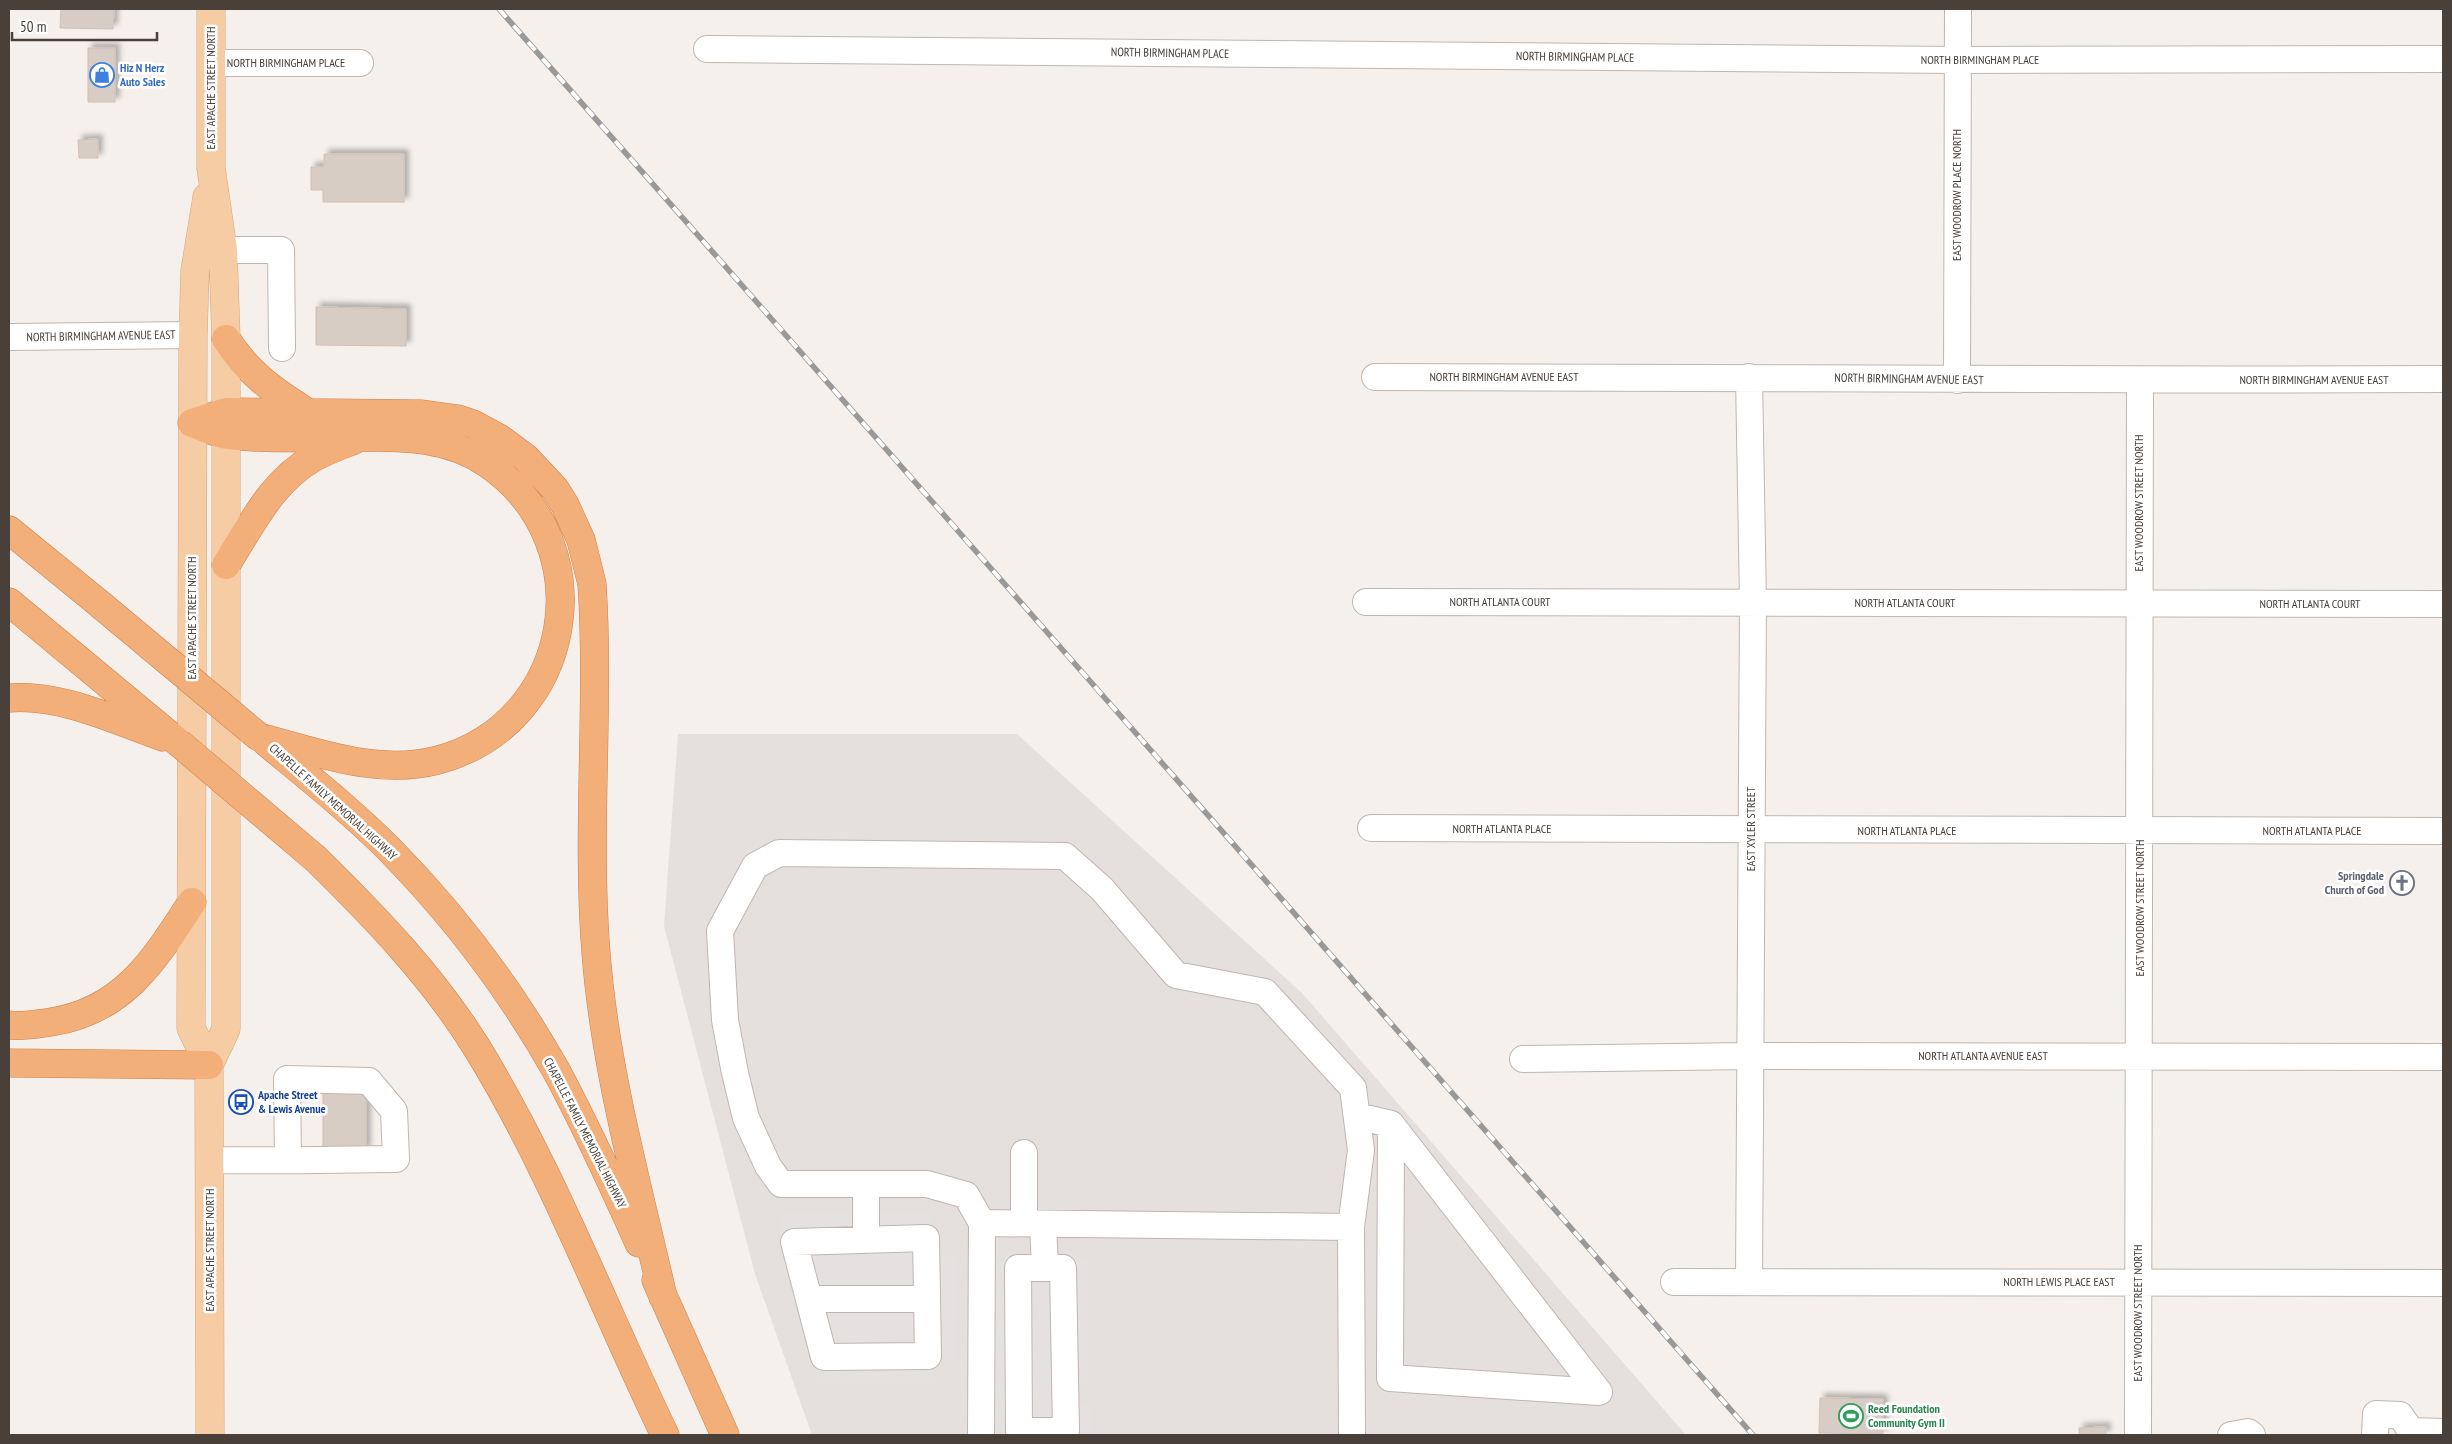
<svg xmlns="http://www.w3.org/2000/svg" width="2452" height="1444" viewBox="0 0 2452 1444" font-family="'PT Sans Narrow',sans-serif">
<defs>
<filter id="shadow"><feDropShadow dx="4.5" dy="-4.5" stdDeviation="2.5" flood-color="#0004"/></filter>
</defs>
<rect width="100%" height="100%" fill="#f5f0ec"/>
<!-- industrial -->
<path fill="#e5dfdd" d="M678 734H1017L1302 993 1686 1435H812L755 1274 664 926Z"/>
<!-- parking -->
<path fill="#e4e1e0" d="M932 1211 933 1255H958L956 1360 933 1361 936 1384 818 1386 781 1237V1213Z
M1011 1257 1089 1258 1088 1382 1075 1389 1074 1405H1092V1435H998L997 1414 1005 1409 996 1404 997 1266 1001 1260Z"/>
<!-- building -->
<path fill="#d8cdc5" stroke="#d0c0b6" filter="url(#shadow)" d="M61 9H114L113 29 60 28Z
M88 48H115V102H88Z
M98 139V158H79L78 140Z
M324 154H404V202H323V190H311V167H324Z
M316 307 406 309V346L316 345Z
M323 1092H366V1151H323Z
M1820 1398 1883 1399V1434L1819 1433Z
M2106 1427V1435H2079V1428Z"/>
<g fill="none" stroke-linecap="round" stroke-linejoin="round">
<defs>
<path id="minor" d="M707 49 1958 60 2443 59
M211 63H360
M223 250H281L282 348
M9 337 193 335
M1375 377C1731 377 2087 381 2443 379
M1749 377 1753 602 1749 1282
M1957 380 1958 9
M1366 602 2443 604
M1371 828 2443 831
M1523 1059 1750 1056 2443 1057
M1357 1116 1391 1124 1599 1392 1390 1378 1391 1124
M209 1160C271 1161 333 1160 396 1159L394 1111 369 1081 287 1079 288 1160
M866 1184V1240
M982 1223 1351 1227
M1024 1223V1153
M1043 1224 1045 1268
M926 1238 928 1356 824 1357 794 1242Z
M1018 1268H1063L1066 1431H1019Z
M1674 1282 2443 1283
M809 1299H927
M981 1435 982 1223 966 1195 927 1184H781L768 1166 746 1118 735 1073 725 1020 720 931 755 866 779 853 1065 856 1102 889 1176 975 1265 992 1353 1088 1361 1150 1351 1227 1352 1435
M2138 1435 2140 380
M2231 1435 2248 1432 2252 1435
M2375 1435 2376 1414 2400 1415 2411 1431 2443 1432"/>
<path id="major" d="M207 197 195 271 193 335 191 1028 209 1065
M210 1435 209 1065 226 1029V339L223 250 211 168V9"/>
<path id="highway" d="M226 339C249 374 272 390 307 412
M192 423 226 412 422 414 458 419 473 424 499 438 526 458 555 489 565 505 581 540 592 584C600 706 586 830 596 953 605 1069 637 1183 663 1297
M192 423C204 427 217 434 229 435 272 440 316 437 359 437 405 437 449 437 488 464 604 544 575 723 438 760 378 776 316 752 259 737
M9 530 101 605
M226 565C251 526 271 482 313 458 325 451 339 446 352 441
M9 602 179 743
M9 698C62 694 114 720 163 737
M266 742C308 777 351 811 389 849 454 915 512 992 557 1072 587 1128 613 1185 639 1243
M316 859C375 917 433 977 477 1048 552 1170 603 1307 665 1435
M9 1025C22 1027 37 1024 51 1022 124 1011 155 959 192 902
M9 1063 209 1065
M656 1280 725 1435"/>
</defs>
<!-- minor casing -->
<use href="#minor" stroke="#c0b6af" stroke-width="28"/>
<!-- major casing -->
<use href="#major" stroke="#daa574" stroke-width="29"/>
<!-- highway casing -->
<use href="#highway" stroke="#d1814a" stroke-width="29"/>
<!-- minor -->
<use href="#minor" stroke="#fff" stroke-width="26"/>
<!-- major -->
<use href="#major" stroke="#f6cca4" stroke-width="28"/>
<!-- highway -->
<use href="#highway" stroke="#f2af7a" stroke-width="28"/>
<defs>
<path id="rail" d="M499 9 1753 1435"/>
</defs>
<!-- rail casing -->
<use href="#rail" stroke="#999" stroke-width="5.5"/>
<!-- rail -->
<use href="#rail" stroke="#fff" stroke-width="4" stroke-dasharray="11" stroke-linecap="butt"/>
<defs>
<path id="highway-bridge" d="M101 605 259 737
M179 743 316 859"/>
</defs>
<!-- highway-bridge casing -->
<use href="#highway-bridge" stroke="#d1814a" stroke-width="29" stroke-linecap="butt"/>
<!-- highway-bridge -->
<use href="#highway-bridge" stroke="#f2af7a" stroke-width="28"/>
</g>
<!-- icons -->
<defs>
<symbol id="shop-ring" viewBox="-11 -11 22 22"><circle r="9.5" fill="#fff" stroke="#3f7fe0" stroke-width="1.5"/><path d="M-5-2.5h2.3a2.7 3.5 0 0 1 5.4 0H5L5.5 6h-11ZM-1.5-2.5h3a1.5 2.3 0 0 0-3 0Z" fill="#3f7fe0"/></symbol>
<symbol id="church-ring" viewBox="-11 -11 22 22"><circle r="9.5" fill="#fff" stroke="#6b7280" stroke-width="1.5"/><path d="M-1.2-6h2.4v3.5h3.3v2.4h-3.3V6h-2.4V-.1h-3.3v-2.4h3.3Z" fill="#6b7280"/></symbol>
<symbol id="bus-ring" viewBox="-11 -11 22 22"><circle r="9.5" fill="#fff" stroke="#1a4fb4" stroke-width="1.5"/><path d="M-5-6H5V4H4V6H2V4H-2V6H-4V4H-5ZM-3.5-4V0h7V-4ZM-3.5 1.2v1.5H-2V1.2ZM2 1.2v1.5H3.5V1.2Z" fill="#1a4fb4"/></symbol>
<symbol id="stadium-ring" viewBox="-11 -11 22 22"><circle r="9.5" fill="#fff" stroke="#2e9e5b" stroke-width="1.5"/><path d="M0-5a6.5 5 0 1 0 0 10a6.5 5 0 1 0 0-10ZM-3.5-1.8h7v3.6h-7Z" fill="#2e9e5b"/></symbol>
</defs>
<g fill-rule="evenodd">
<use href="#shop-ring" x="88" y="61" width="28" height="28"/>
<use href="#church-ring" x="2388" y="869" width="28" height="28"/>
<use href="#bus-ring" x="227" y="1088" width="28" height="28"/>
<use href="#stadium-ring" x="1837" y="1402" width="28" height="28"/>
</g>
<g text-anchor="middle" stroke-width="5" stroke-linejoin="round" paint-order="stroke">
<!-- street labels -->
<g font-size="12" fill="#49403a" stroke="#fff">
<text transform="translate(1170 53) rotate(1)" y="4">NORTH BIRMINGHAM PLACE</text>
<text transform="translate(1575 57) rotate(1)" y="4">NORTH BIRMINGHAM PLACE</text>
<text x="1980" y="64">NORTH BIRMINGHAM PLACE</text>
<text x="286" y="67">NORTH BIRMINGHAM PLACE</text>
<text transform="translate(211 88) rotate(-90)" y="4">EAST APACHE STREET NORTH</text>
<text transform="translate(1957 195) rotate(-90)" y="4">EAST WOODROW PLACE NORTH</text>
<text transform="translate(101 336) rotate(-1)" y="4">NORTH BIRMINGHAM AVENUE EAST</text>
<text x="1504" y="381">NORTH BIRMINGHAM AVENUE EAST</text>
<text transform="translate(1909 379) rotate(1)" y="4">NORTH BIRMINGHAM AVENUE EAST</text>
<text x="2314" y="384">NORTH BIRMINGHAM AVENUE EAST</text>
<text transform="translate(2139 503) rotate(-90)" y="4">EAST WOODROW STREET NORTH</text>
<text x="1500" y="606">NORTH ATLANTA COURT</text>
<text x="1905" y="607">NORTH ATLANTA COURT</text>
<text x="2310" y="608">NORTH ATLANTA COURT</text>
<text transform="translate(192 618) rotate(-90)" y="4">EAST APACHE STREET NORTH</text>
<text transform="translate(333 802) rotate(42)" y="4">CHAPELLE FAMILY MEMORIAL HIGHWAY</text>
<text x="1502" y="833">NORTH ATLANTA PLACE</text>
<text transform="translate(1751 829) rotate(-90)" y="4">EAST XYLER STREET</text>
<text x="1907" y="835">NORTH ATLANTA PLACE</text>
<text x="2312" y="835">NORTH ATLANTA PLACE</text>
<text transform="translate(2140 908) rotate(-90)" y="4">EAST WOODROW STREET NORTH</text>
<text x="1983" y="1060">NORTH ATLANTA AVENUE EAST</text>
<text transform="translate(585 1133) rotate(63)" y="4">CHAPELLE FAMILY MEMORIAL HIGHWAY</text>
<text transform="translate(210 1250) rotate(-90)" y="4">EAST APACHE STREET NORTH</text>
<text x="2059" y="1286">NORTH LEWIS PLACE EAST</text>
<text transform="translate(2138 1313) rotate(-90)" y="4">EAST WOODROW STREET NORTH</text>
</g>
<!-- shop labels -->
<g font-size="12" font-weight="bold" fill="#366cbe" stroke="#fff" text-anchor="start">
<text x="120" y="72">Hiz N Herz<tspan x="120" dy="14">Auto Sales</tspan></text>
</g>
<!-- worship labels -->
<g font-size="12" font-weight="bold" fill="#5b616d" stroke="#fff" text-anchor="end">
<text x="2384" y="880">Springdale<tspan x="2384" dy="14">Church of God</tspan></text>
</g>
<!-- transit labels -->
<g font-size="12" font-weight="bold" fill="#164399" stroke="#fff" text-anchor="start">
<text x="258" y="1099">Apache Street<tspan x="258" dy="14">&amp; Lewis Avenue</tspan></text>
</g>
<!-- leisure labels -->
<g font-size="12" font-weight="bold" fill="#27864d" stroke="#fff" text-anchor="start">
<text x="1868" y="1413">Reed Foundation<tspan x="1868" dy="14">Community Gym II</tspan></text>
</g>
</g>
<!-- border -->
<rect width="2452" height="1444" fill="none" stroke="#49403a" stroke-width="20"/>
<!-- scale -->
<path d="M12 32v8h145v-8" fill="none" stroke="#49403a" stroke-width="2.5"/>
<text x="20" y="32" font-size="15" fill="#49403a" stroke="#ffffff" stroke-width="4" paint-order="stroke">50 m</text>
</svg>
